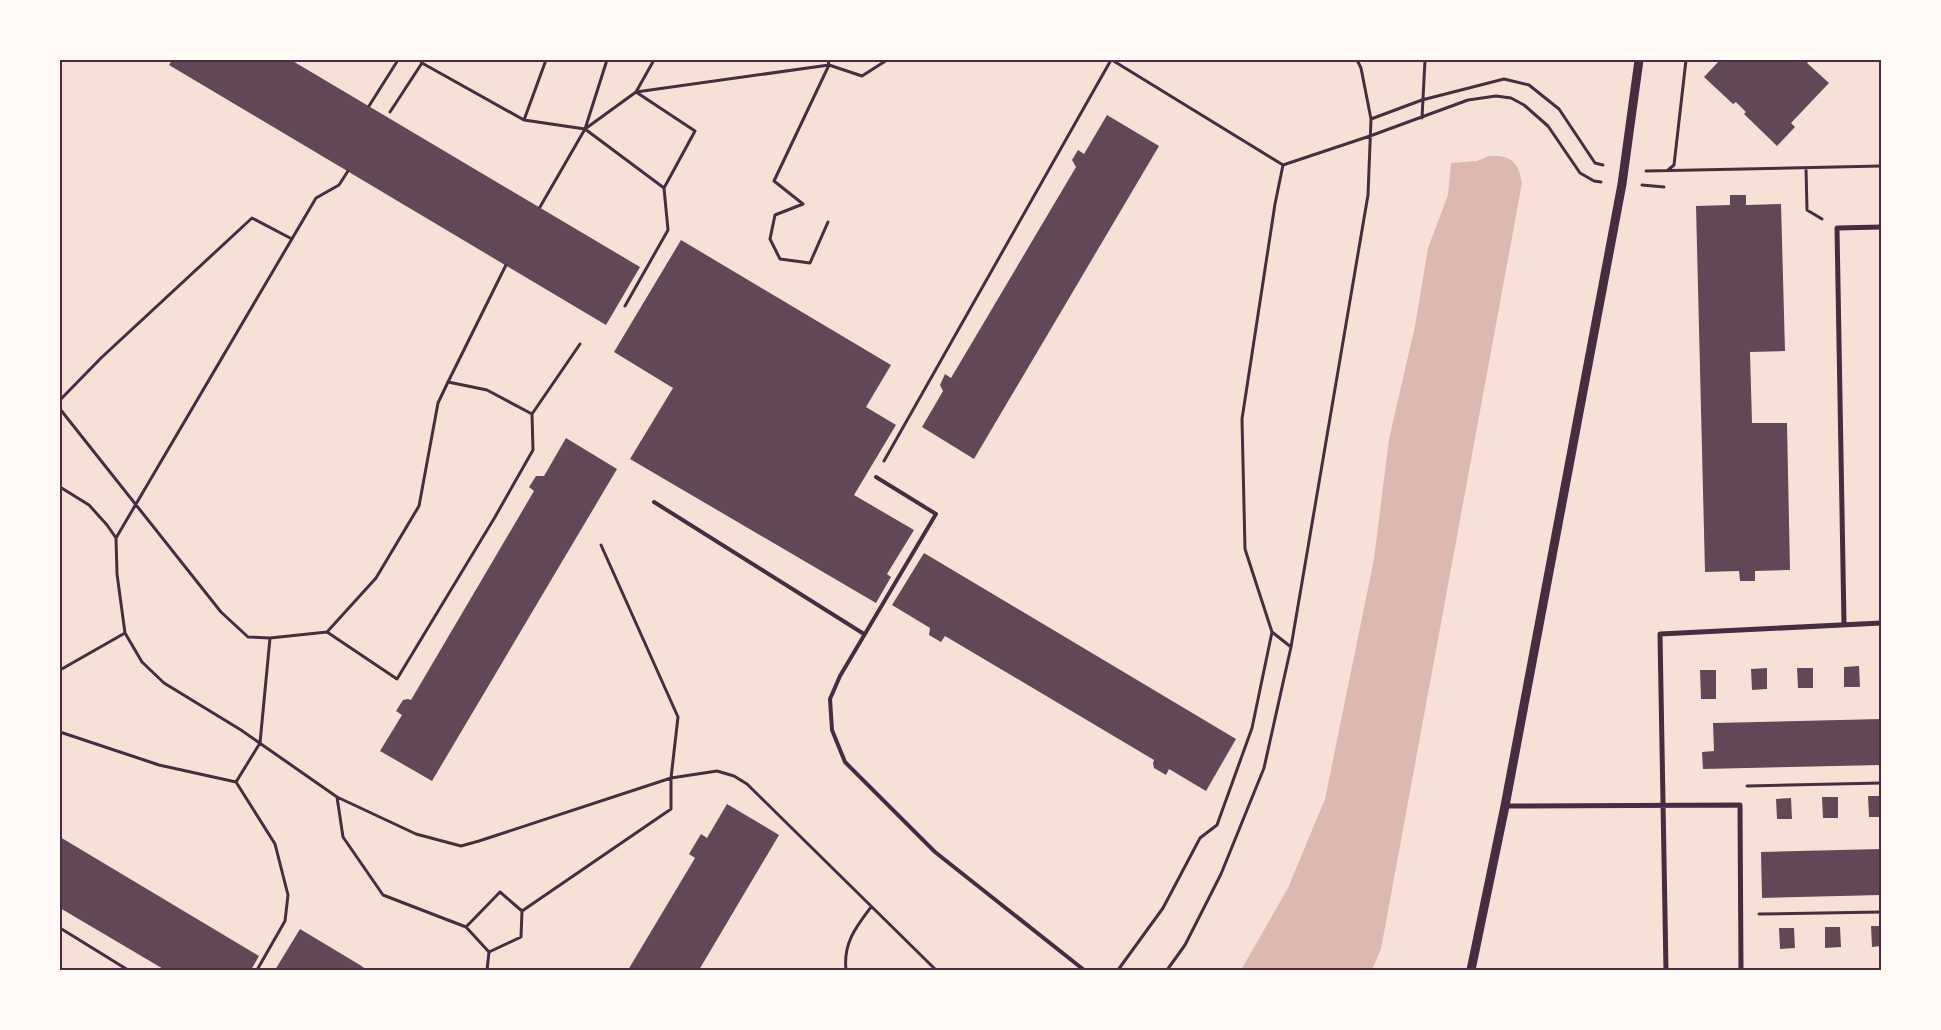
<svg xmlns="http://www.w3.org/2000/svg" width="1941" height="1030" viewBox="0 0 1941 1030" font-family="Montserrat,sans-serif">
<rect width="100%" height="100%" fill="#f7e1d7"/>
<!-- water -->
<path fill="#dcb8b0" d="M1489 156C1512 155 1518 162 1522 183L1381 949 1372 970H1241L1288 888 1325 799 1374 559 1389 439 1415 326 1428 248 1448 195 1451 163 1477 161Z"/>
<!-- building -->
<path fill="#644757" d="M172 60H291L640 267 606 325 169 65Z
M1720 60 1727 62 1729 60H1810L1807 63 1829 83 1791 123 1795 127 1777 146 1744 114 1746 112 1736 102 1733 104 1704 77Z
M1107 115 1159 146 974 459 922 427 943 391 940 385 945 374 951 378 1076 167 1072 160 1078 150 1084 154Z
M1730 195H1746V205L1781 204 1785 351 1750 352 1752 423H1787L1790 570 1755 571V581H1740L1739 571 1705 572 1696 206 1730 205Z
M681 240 891 365 866 407 896 425 854 495 914 530 887 574 891 577 876 603 630 459 673 388 614 352Z
M566 438 617 469 432 781 380 751 402 715 396 711 403 700 408 699 411 700 534 491 529 487 536 476H544Z
M924 553 1236 739 1206 791 1169 769 1166 775 1154 768 1153 763 1154 760 945 636 941 642 929 635 930 628 892 605Z
M1859 666 1860 687H1844V667Z
M1767 668V689L1752 690 1751 669Z
M1797 668H1813V688H1798Z
M1700 670H1716V699H1701Z
M1881 719V765L1703 769 1702 752 1714 751 1713 723Z
M1868 796H1881V817H1869Z
M1822 797H1838V818H1823Z
M1791 798 1792 819H1777L1776 799Z
M727 804 779 835 699 970H628L695 858 689 854 701 834 707 838Z
M60 837 259 956 251 970H165L60 908Z
M1881 849V895L1762 898 1761 852Z
M1871 926H1881V946L1872 947Z
M1825 927H1840L1841 947 1825 948Z
M1779 928H1794L1795 948 1780 949Z
M300 929 360 965 367 970H275Z"/>
<g fill="none" stroke-linecap="round" stroke-linejoin="round">
<!-- path -->
<path stroke="#4a2c40" stroke-width="3" d="M1112 60 1283 165
M422 63 524 120 585 129 664 188
M369 106 398 60
M390 112 422 63 420 60
M1422 118 1425 60
M1371 119 1422 100 1504 79 1529 85 1559 109 1595 163 1603 165
M524 120 546 60
M585 129 636 92 829 65 862 76 887 60
M1806 168 1807 210 1822 219
M1668 170 1674 165 1686 60
M1646 171 1881 166
M1642 185 1664 187
M540 207 585 129 607 60
M828 222 810 263 780 259 770 239 775 215 803 204 774 181 829 65 828 60
M625 306 668 230 664 188 695 131 636 92 654 60
M448 382 506 265
M60 400 101 358 252 218 292 239
M60 409 221 612 248 637 270 638 327 632 376 578 419 506 438 403 448 382 487 390 532 414 580 344
M884 461 1111 60
M60 487 89 505 107 525 116 538 117 574 125 633 60 670
M116 538 316 198 339 185 348 171
M327 632 397 679 495 517 533 450 532 414
M1272 632 1291 647
M125 633 142 662 164 683 241 730 337 797 416 834 461 846 479 841 671 778 717 771 734 776 747 784 936 970
M60 732 159 765 236 782 275 844 288 895 285 921 257 970
M236 782 260 743 270 638
M1747 786 1881 783
M337 797 343 837 383 895 466 927 489 952
M522 911 671 809V778L678 717 601 545
M1759 914 1881 912
M466 927 500 892 522 911 521 937 489 952 487 970
M60 928 128 970
M846 970C843 943 856 927 871 907
M1118 970 1163 908 1200 838 1217 825 1252 728 1272 632 1245 549 1242 419 1275 204 1283 165 1370 136 1468 100 1496 96 1511 98 1524 105 1548 126 1580 173 1594 181 1601 182
M1167 970 1185 945 1221 874 1264 768 1291 647 1368 195 1371 119 1361 68 1357 60"/>
<!-- service -->
<path stroke="#4a2c40" stroke-width="4" d="M876 477 936 514 840 676 830 699 832 730 845 762 935 852 1084 970
M654 502 864 634"/>
<!-- minor -->
<path stroke="#4a2c40" stroke-width="5" d="M1844 624 1837 228 1881 227
M1505 806 1740 805 1741 970
M1666 970 1660 634 1881 623"/>
<!-- tertiary -->
<path stroke="#4a2c40" stroke-width="9" d="M1471 970 1505 806 1622 184 1639 60"/>
</g>
<!-- border -->
<rect width="1941" height="1030" fill="none" stroke="#fffaf5" stroke-width="122"/>
<rect x="61" y="61" width="1819" height="908" fill="none" stroke="#4a2c40" stroke-width="2"/>
</svg>
